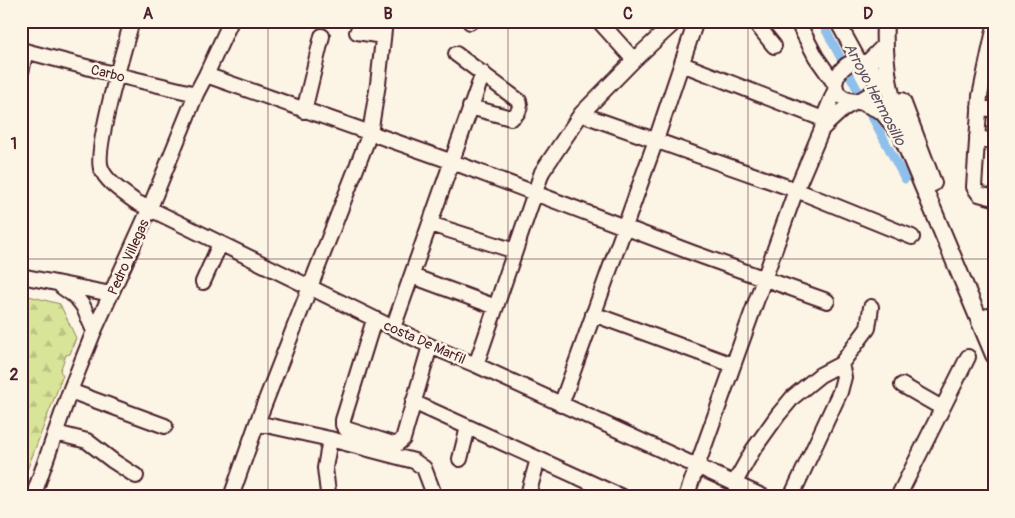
<svg xmlns="http://www.w3.org/2000/svg" width="1015" height="518" viewBox="0 0 1015 518" font-family="Pangolin,sans-serif">
<defs>
<pattern id="forest-firs" width="22" height="20" patternUnits="userSpaceOnUse" patternTransform="scale(1.25)"><rect width="22" height="20" fill="#d8e497"/><path d="M5 1l3.5 6h-7zM16 11l3.5 6h-7z" fill="#bbc382"/></pattern>
</defs>
<rect width="100%" height="100%" fill="#fcf5e5"/>
<filter id="ink" filterUnits="userSpaceOnUse"><feTurbulence type="fractalNoise" baseFrequency=".02" numOctaves="2"/><feDisplacementMap in="SourceGraphic" scale="10" xChannelSelector="R" yChannelSelector="G"/><feConvolveMatrix kernelMatrix="1 2 1 2 8 2 1 2 1" color-interpolation-filters="sRGB"/></filter>
<g filter="url(#ink)">
<!-- forest -->
<path fill="url(#forest-firs)" stroke="#918261" d="M21 294 60 304 76 338 70 354 66 355 60 371 63 375 21 486Z"/>
<g fill="none" stroke-linecap="round" stroke-linejoin="round">
<!-- canal -->
<path stroke="#8fc0eb" stroke-width="9" d="M821 21 905 179"/>
<defs>
<path id="minor" d="M132 21C125 45 94 150 101 168 106 182 124 193 136 202L430 346 476 365 764 497
M599 21 634 60
M754 21 774 46
M797 21 816 57 835 84
M837 21 859 61
M470 22 471 21
M994 30 980 96 974 187 979 194 994 198
M357 32 383 36
M21 50 117 75 196 94
M456 54 519 101C522 108 517 115 511 118L470 107
M682 64 823 119
M21 72 26 51
M206 75 450 161 693 253 827 301
M979 107 994 110
M304 111 322 36
M581 114 796 190 912 237
M822 129C830 121 837 114 845 108 858 99 887 94 873 71 853 38 808 99 858 101
M977 137 994 142
M430 224 515 251
M21 276 111 294
M412 276 496 307
M203 282 220 244
M62 287 76 297 83 306 94 331
M593 314 733 365
M988 316 994 319
M374 320 343 420V425L346 429 396 445 403 439 430 346
M393 328 483 73
M476 365 542 172 581 114 634 60 676 21
M902 385 942 408
M70 391 165 426
M413 402 622 497
M561 405 656 140 696 21
M257 423 330 439 414 461 424 468 435 497
M56 433 87 441 113 461 136 476
M460 459 468 427
M734 484 753 450 778 415 793 397 820 375 841 364 868 328 871 307
M529 491 538 459
M328 493 325 468 330 439
M33 497 70 391 94 331 149 210 196 94 206 75 231 21
M231 497 257 423 370 133 378 84 385 21
M686 497 796 190 822 129 823 119 836 88
M791 497 840 392 844 377 841 364
M898 497 968 357"/>
<path id="major" d="M885 21C883 66 890 98 904 141L994 355
M867 64 884 47
M860 101 882 111 896 128
M902 101 933 183"/>
</defs>
<!-- minor casing -->
<use href="#minor" stroke="#4a1f2b" stroke-width="18"/>
<!-- major casing -->
<use href="#major" stroke="#4a1f2b" stroke-width="20"/>
<!-- minor -->
<use href="#minor" stroke="#fcf5e5" stroke-width="14"/>
<!-- major -->
<use href="#major" stroke="#fcf5e5" stroke-width="16"/>
</g>
</g>
<!-- grid -->
<path fill="none" stroke="#4a1f2b" stroke-width="1" stroke-opacity="0.55" d="M268 21V497M508 21V497M748 21V497M21 259H994"/>
<g text-anchor="middle" stroke-width="5" stroke-linejoin="round" paint-order="stroke">
<!-- street labels -->
<g font-size="14" fill="#4a1f2b" stroke="#fcf5e5">
<text transform="translate(108 73) rotate(14)" y="5">Carbo</text>
<text transform="translate(128 257) rotate(-66)" y="5">Pedro Villegas</text>
<text transform="translate(425 342) rotate(24)" y="5">costa De Marfil</text>
</g>
<!-- water labels -->
<g font-size="15" font-style="italic" fill="#5f4f65" stroke="#fcf5e5">
<text transform="translate(875 94) rotate(62)" y="5">Arroyo Hermosillo</text>
</g>
</g>
<!-- margin -->
<rect width="1015" height="518" fill="none" stroke="#fcf5e5" stroke-width="55"/>
<rect x="28" y="28" width="960" height="462" fill="none" stroke="#4a1f2b" stroke-width="2"/>
<g font-size="16" text-anchor="middle" font-weight="bold" fill="#4a1f2b">
<text x="148" y="19">A</text>
<text x="388" y="19">B</text>
<text x="628" y="19">C</text>
<text x="868" y="19">D</text>
<text x="14" y="149">1</text>
<text x="14" y="380">2</text>
</g>
</svg>
